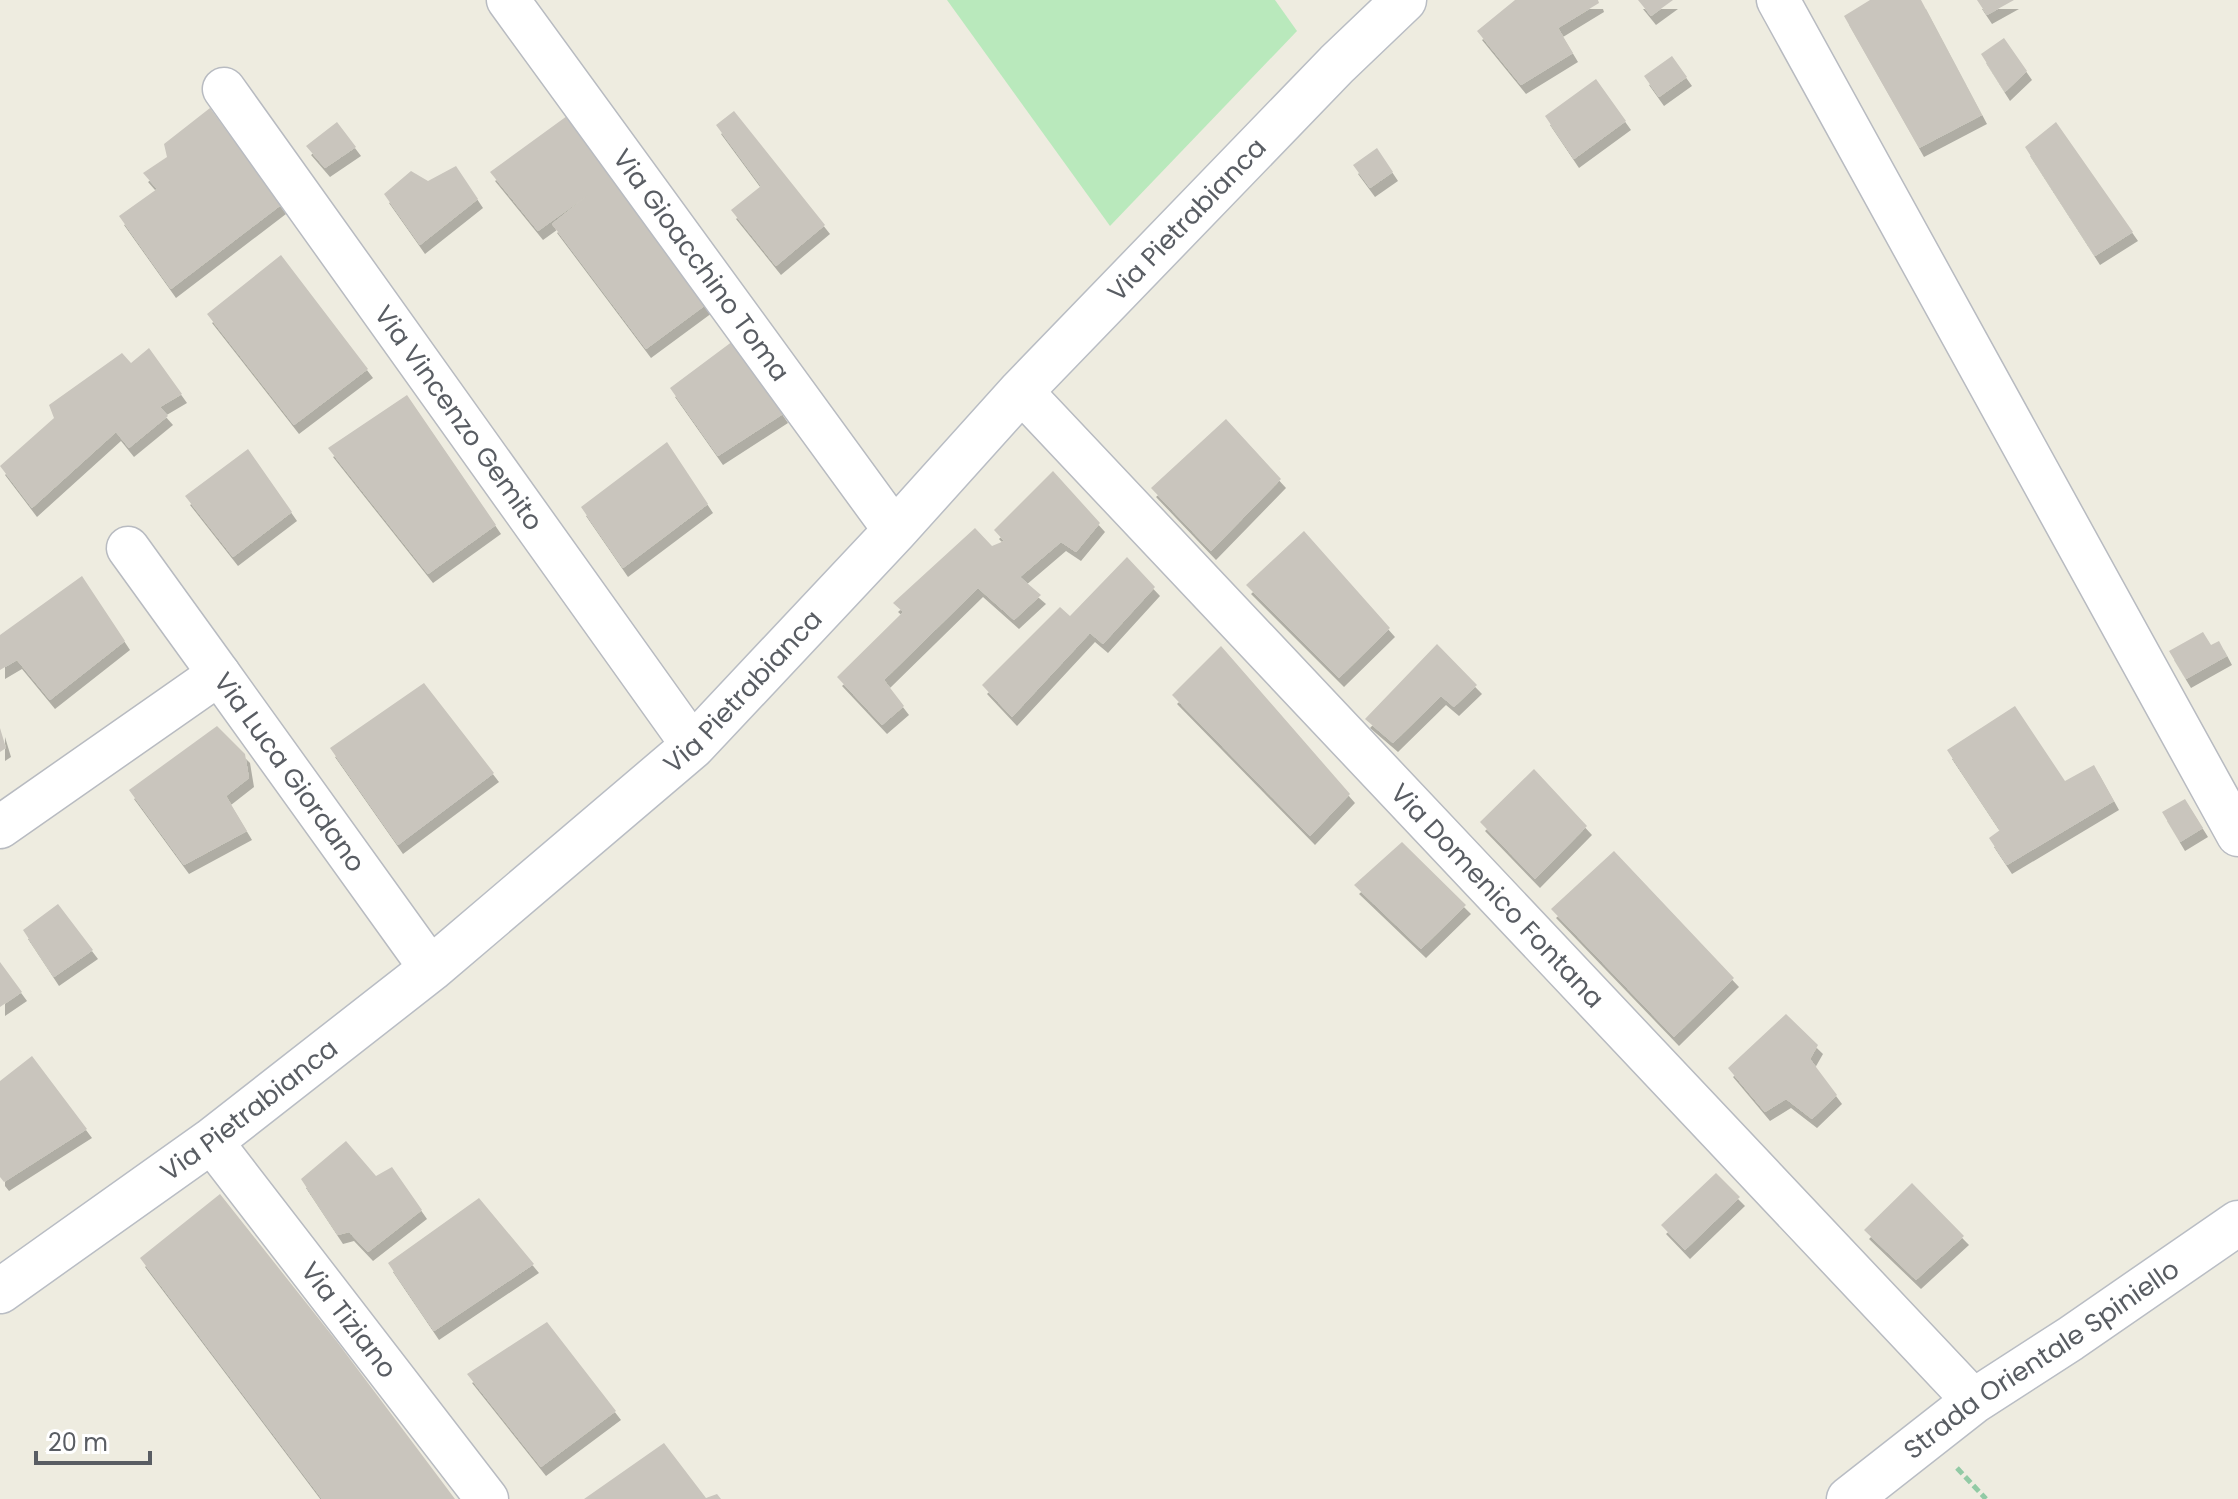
<svg xmlns="http://www.w3.org/2000/svg" width="2238" height="1499" viewBox="0 0 2238 1499" font-family="Poppins,sans-serif">
<defs>
<filter id="shadow"><feDropShadow dx="5" dy="9" stdDeviation="0" flood-color="#0004"/></filter>
</defs>
<rect width="100%" height="100%" fill="#eeece0"/>
<!-- green -->
<path fill="#b9e9bc" d="M947 0H1275L1297 31 1110 226Z"/>
<!-- building -->
<path fill="#c9c5bd" filter="url(#shadow)" d="M1515 0H1598L1599 3 1558 28 1573 53 1521 85 1477 31Z
M1638 0H1673L1651 16Z
M1870 0H1921L1982 115 1919 148 1844 16Z
M1977 0H2014L1987 15Z
M2004 38 2027 71 2005 92 1981 54Z
M1672 56 1687 77 1659 97 1644 76Z
M1596 79 1626 121 1574 159 1545 116Z
M210 108 281 205 171 289 119 216 157 189 143 173 167 157 164 144Z
M734 111 825 225 776 266 731 210 761 186 716 125Z
M567 116 707 304 646 349 552 224 588 195 538 231 490 172Z
M337 122 356 147 325 168 306 146Z
M2056 122 2133 232 2095 256 2025 147Z
M1377 148 1393 172 1370 188 1353 165Z
M456 166 478 199 420 245 384 194 411 171 428 181Z
M281 255 368 369 294 425 207 314Z
M733 341 783 414 718 456 670 388Z
M149 348 182 394 160 407 168 416 129 448 116 432 32 508 0 466 54 418 49 405 122 353 131 363Z
M407 395 496 525 428 574 328 448Z
M1226 419 1281 479 1211 551 1151 488Z
M667 442 708 504 623 568 581 507Z
M248 449 292 512 233 557 185 496Z
M1053 471 1100 523 1076 552 1061 542 1020 577 1041 595 1014 620 978 588 884 680 904 706 882 725 837 677 903 612 893 603 975 528 992 546 1004 541 994 530Z
M1304 531 1390 628 1339 678 1246 585Z
M1127 557 1155 587 1103 644 1090 633 1012 717 982 685 1060 607 1070 616Z
M82 576 125 641 50 700 17 660 0 670V635Z
M2203 632 2211 645 2219 641 2227 656 2186 679 2169 651Z
M1437 644 1477 685 1454 707 1441 696 1393 743 1365 719Z
M1221 646 1350 794 1310 836 1172 695Z
M424 683 494 773 398 845 330 748Z
M2015 706 2065 781 2094 765 2114 801 2007 865 1989 838 2000 830 1947 750Z
M217 726 245 754 249 778 226 796 247 831 184 865 129 790Z
M0 728 6 748 0 752Z
M1534 769 1587 826 1535 879 1480 822Z
M2185 799 2203 828 2180 842 2162 812Z
M1402 842 1466 905 1421 949 1354 885Z
M1614 851 1734 978 1674 1037 1551 909Z
M58 904 93 950 54 977 23 930Z
M0 962 22 992 0 1007Z
M1786 1014 1818 1045 1810 1059 1837 1095 1812 1119 1786 1099 1765 1112 1728 1068Z
M32 1056 87 1129 4 1182 0 1177V1081Z
M346 1141 376 1176 392 1167 422 1210 368 1252 349 1232 338 1235 301 1179Z
M1716 1173 1740 1197 1685 1250 1661 1225Z
M1912 1183 1964 1236 1916 1280 1864 1230Z
M220 1194 338 1343 455 1499H322L140 1258Z
M479 1198 534 1264 434 1331 388 1263Z
M547 1322 616 1411 541 1467 467 1374Z
M664 1443 706 1498 717 1494 721 1499H584Z"/>
<g fill="none" stroke-linecap="round" stroke-linejoin="round">
<defs>
<g id="street">
<path id="s1" d="M508 0 895 531"/>
<path d="M1778 0 2238 835"/>
<path id="s2" d="M224 89 693 746"/>
<path id="s3" d="M1021 391 1974 1401"/>
<path d="M128 548 219 674"/>
<path id="s4" d="M0 827 219 674 431 969"/>
<path id="s5" d="M211 1141 487 1499"/>
</g>
<g id="secondary">
<path id="s6" d="M0 1291 211 1141 431 969 693 746 895 531 1021 391 1337 64 1404 0"/>
<path id="s7" d="M1849 1499 1974 1401 2070 1339 2238 1223"/>
</g>
</defs>
<!-- street casing -->
<use href="#street" stroke="#b8bbc1" stroke-width="45"/>
<!-- secondary casing -->
<use href="#secondary" stroke="#b9bdc4" stroke-width="47"/>
<!-- path -->
<path stroke="#92caa5" stroke-width="5" stroke-dasharray="8 4" stroke-linecap="butt" d="M1957 1468 1986 1499"/>
<!-- street -->
<use href="#street" stroke="#fff" stroke-width="42"/>
<!-- secondary -->
<use href="#secondary" stroke="#fff" stroke-width="44"/>
</g>
<g text-anchor="middle" stroke-width="8" stroke-linejoin="round" paint-order="stroke">
<!-- street labels -->
<g font-size="26" fill="#595d63" stroke="#fff">
<text dy="9" stroke="none"><textPath href="#s6" startOffset="1604">Via Pietrabianca</textPath></text>
<text dy="9" stroke="none"><textPath href="#s1" startOffset="328">Via Gioacchino Toma</textPath></text>
<text dy="9" stroke="none"><textPath href="#s2" startOffset="404">Via Vincenzo Gemito</textPath></text>
<text dy="9" stroke="none"><textPath href="#s6" startOffset="956">Via Pietrabianca</textPath></text>
<text dy="9" stroke="none"><textPath href="#s4" startOffset="388">Via Luca Giordano</textPath></text>
<text dy="9" stroke="none"><textPath href="#s3" startOffset="694">Via Domenico Fontana</textPath></text>
<text dy="9" stroke="none"><textPath href="#s6" startOffset="308">Via Pietrabianca</textPath></text>
<text dy="9" stroke="none"><textPath href="#s5" startOffset="226">Via Tiziano</textPath></text>
<text dy="9" stroke="none"><textPath href="#s7" startOffset="238">Strada Orientale Spiniello</textPath></text>
</g>
</g>
<!-- scale -->
<path d="M36 1451v12h114v-12" fill="none" stroke="#595d63" stroke-width="4"/>
<text x="48" y="1451" font-size="24" fill="#595d63" stroke="#ffffff" stroke-width="6" paint-order="stroke">20 m</text>
</svg>
